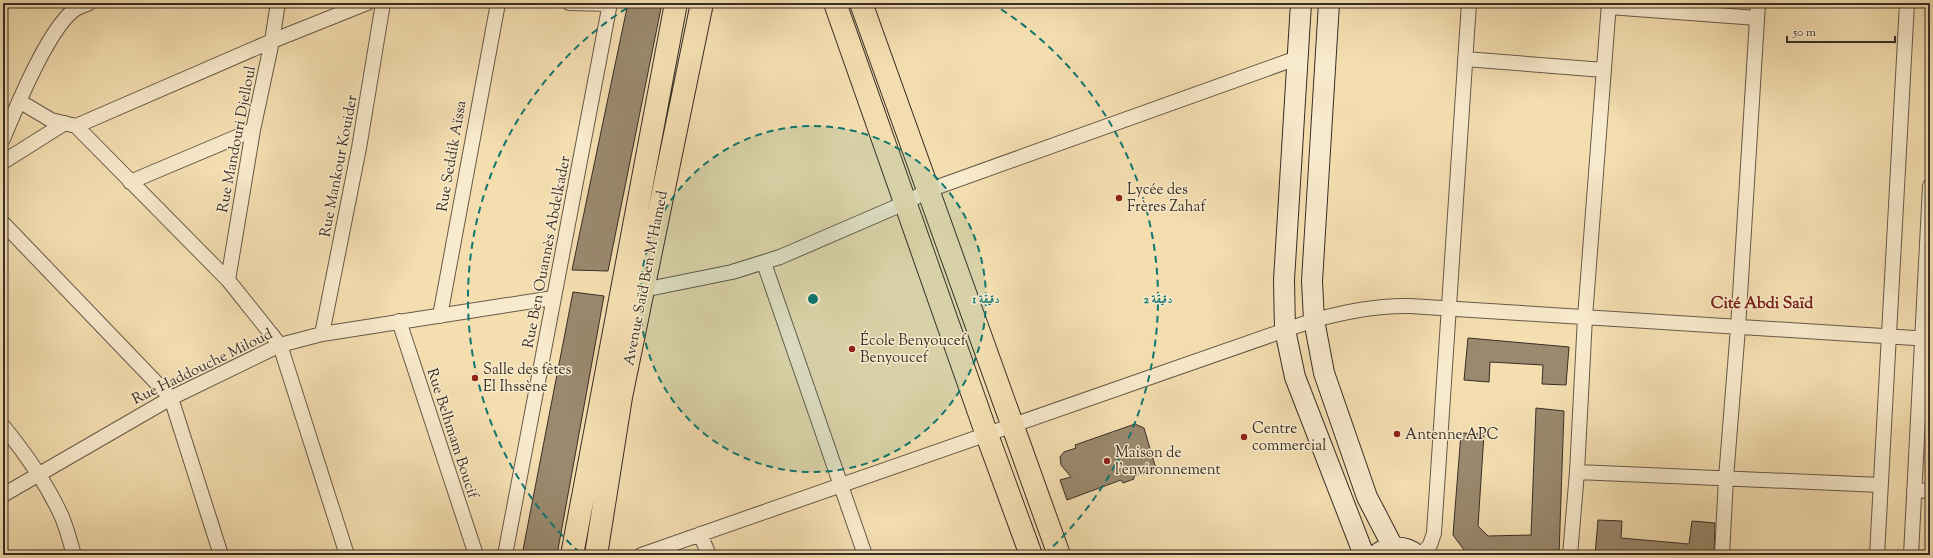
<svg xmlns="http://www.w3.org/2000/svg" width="1933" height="558" viewBox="0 0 1933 558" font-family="'Sorts Mill Goudy',Amiri,serif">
<rect width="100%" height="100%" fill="#f4deb0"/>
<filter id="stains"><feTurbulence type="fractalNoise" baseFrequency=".005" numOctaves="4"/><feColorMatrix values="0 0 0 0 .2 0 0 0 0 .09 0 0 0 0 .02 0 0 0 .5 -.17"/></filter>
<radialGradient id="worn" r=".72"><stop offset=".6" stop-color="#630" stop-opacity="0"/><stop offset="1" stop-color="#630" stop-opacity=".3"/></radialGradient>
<!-- building -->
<path fill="#9a896e" stroke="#382d26" d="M628 3H662L608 271 572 270Z
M573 292 604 296 557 555H522Z
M1468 338 1569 347 1566 385 1542 384 1543 365 1490 362 1489 382 1464 380Z
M1536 408 1564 411 1559 555 1467 554 1453 535 1461 433 1484 434 1478 526 1488 536 1531 535Z
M1135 424 1144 428 1156 469 1134 476V479L1123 483 1121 480 1067 500 1060 480 1071 477 1061 465 1060 457 1064 452 1076 448 1075 445Z
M1598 520 1622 521 1621 538 1689 544 1692 521 1715 523 1714 555H1595Z"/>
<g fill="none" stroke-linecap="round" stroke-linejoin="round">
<defs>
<path id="street" d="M569 3 610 4
M1609 7 1757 18
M1465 59 1604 70
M19 101 51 120 76 126 228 280 280 345 347 555
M76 126 272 41 367 3
M3 139C16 108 50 24 77 8 81 6 85 5 89 3
M3 162 65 123
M130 182 253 130
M3 223 171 398 221 555
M764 263 865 555
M228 280 253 130 272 41 278 3
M643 290 732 272 780 257 905 203 929 190 1297 58
M440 316 498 3
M399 321 476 555
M322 334 359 148 383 3
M3 426C26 454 47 484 62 517 67 529 70 542 74 555
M1577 472 1881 485
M1914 490 1930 491
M3 495 171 398 280 345 322 334 553 298
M700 534 709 555
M505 555 610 3
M641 555 1314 320C1346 312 1377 305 1410 306L1930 339
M1421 555 1430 545 1434 533 1469 3
M1570 555 1577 472 1585 317 1609 3
M1722 555 1726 478 1738 328 1758 3
M1877 555 1907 3
M1911 555 1930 186"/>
<path id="secondary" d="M1301 3 1284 280 1285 330 1295 377 1364 555
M1329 3 1312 281 1314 320 1324 373 1367 497 1393 547
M1376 555C1388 545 1405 545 1417 555"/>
<path id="primary" d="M835 3 987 435 1031 555
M861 3 1059 555
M572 555 676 3
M596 555 621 397 702 3"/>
</defs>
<!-- street casing -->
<use href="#street" stroke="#675948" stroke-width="16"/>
<!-- secondary casing -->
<use href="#secondary" stroke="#382d26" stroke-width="22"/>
<!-- primary casing -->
<use href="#primary" stroke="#382d26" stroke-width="24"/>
<!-- street -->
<use href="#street" stroke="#f8eacc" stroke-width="14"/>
<!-- secondary -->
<use href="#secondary" stroke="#f8eacc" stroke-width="20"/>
<!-- primary -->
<use href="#primary" stroke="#f4deb0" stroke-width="22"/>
</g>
<!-- distance rings -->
<circle cx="813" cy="299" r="173" fill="#0f766e" fill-opacity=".12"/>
<g fill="none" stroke="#0f766e" stroke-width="2" stroke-dasharray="7 5">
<circle cx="813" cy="299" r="173"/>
<path d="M580 553A345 345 0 0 1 635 3M991 3A345 345 0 0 1 1046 553"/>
</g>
<!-- markers -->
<g fill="#8f2418" stroke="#f8eacc" stroke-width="1.5">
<circle cx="1119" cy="198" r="4"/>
<circle cx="852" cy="349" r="4"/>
<circle cx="475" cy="378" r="4"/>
<circle cx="1397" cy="434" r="4"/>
<circle cx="1244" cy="437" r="4"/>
<circle cx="1107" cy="461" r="4"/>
</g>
<g text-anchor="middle" stroke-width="3" stroke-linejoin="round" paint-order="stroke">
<!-- street labels -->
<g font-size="15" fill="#382d26" stroke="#f8eacc">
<text transform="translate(236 139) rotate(-79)" y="5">Rue Mandouri Djelloul</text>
<text transform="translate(451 156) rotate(-80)" y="5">Rue Seddik Aïssa</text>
<text transform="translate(338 166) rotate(-79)" y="5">Rue Mankour Kouider</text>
<text transform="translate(546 252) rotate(-79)" y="5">Rue Ben Ouannès Abdelkader</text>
<text transform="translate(645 278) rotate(-79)" y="5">Avenue Saïd Ben M'Hamed</text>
<text transform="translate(202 366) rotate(-26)" y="5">Rue Haddouche Miloud</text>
<text transform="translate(453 433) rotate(72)" y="5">Rue Belhmam Boucif</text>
</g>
<!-- poi labels -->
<g font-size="15" fill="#382d26" stroke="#f8eacc" text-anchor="start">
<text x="1127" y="194">Lycée des<tspan x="1127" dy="17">Frères Zahaf</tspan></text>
<text x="860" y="345">École Benyoucef<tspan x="860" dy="17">Benyoucef</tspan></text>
<text x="483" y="374">Salle des fêtes<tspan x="483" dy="17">El Ihssène</tspan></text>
<text x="1252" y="433">Centre<tspan x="1252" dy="17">commercial</tspan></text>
<text x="1405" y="439">Antenne APC</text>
<text x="1115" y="457">Maison de<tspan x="1115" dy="17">l'environnement</tspan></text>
</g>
<!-- neighbourhood labels -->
<g font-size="16" font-weight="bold" fill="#7a1f14" stroke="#f8eacc">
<text x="1762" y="308">Cité Abdi Saïd</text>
</g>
</g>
<circle cx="813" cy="299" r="6" fill="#0f766e" stroke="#f8eacc" stroke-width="2"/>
<g font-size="12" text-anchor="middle" font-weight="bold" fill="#0f766e" stroke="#f8eacc" stroke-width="3" stroke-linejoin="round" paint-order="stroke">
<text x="986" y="303">1 دقيقة</text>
<text x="1158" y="303">2 دقيقة</text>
</g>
<!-- margin -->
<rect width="1933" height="558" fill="none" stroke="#f4deb0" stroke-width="16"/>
<rect x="4" y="4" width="1925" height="550" fill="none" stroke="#382d26" stroke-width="2"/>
<rect x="8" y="8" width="1917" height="542" fill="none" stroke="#382d26"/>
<!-- scale -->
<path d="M1787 36v6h108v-6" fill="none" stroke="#382d26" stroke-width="2"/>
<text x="1793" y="36" font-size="12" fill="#382d26" stroke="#f8eacc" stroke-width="3" paint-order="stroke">50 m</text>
<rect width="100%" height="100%" filter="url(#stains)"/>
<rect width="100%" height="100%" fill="url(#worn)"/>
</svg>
